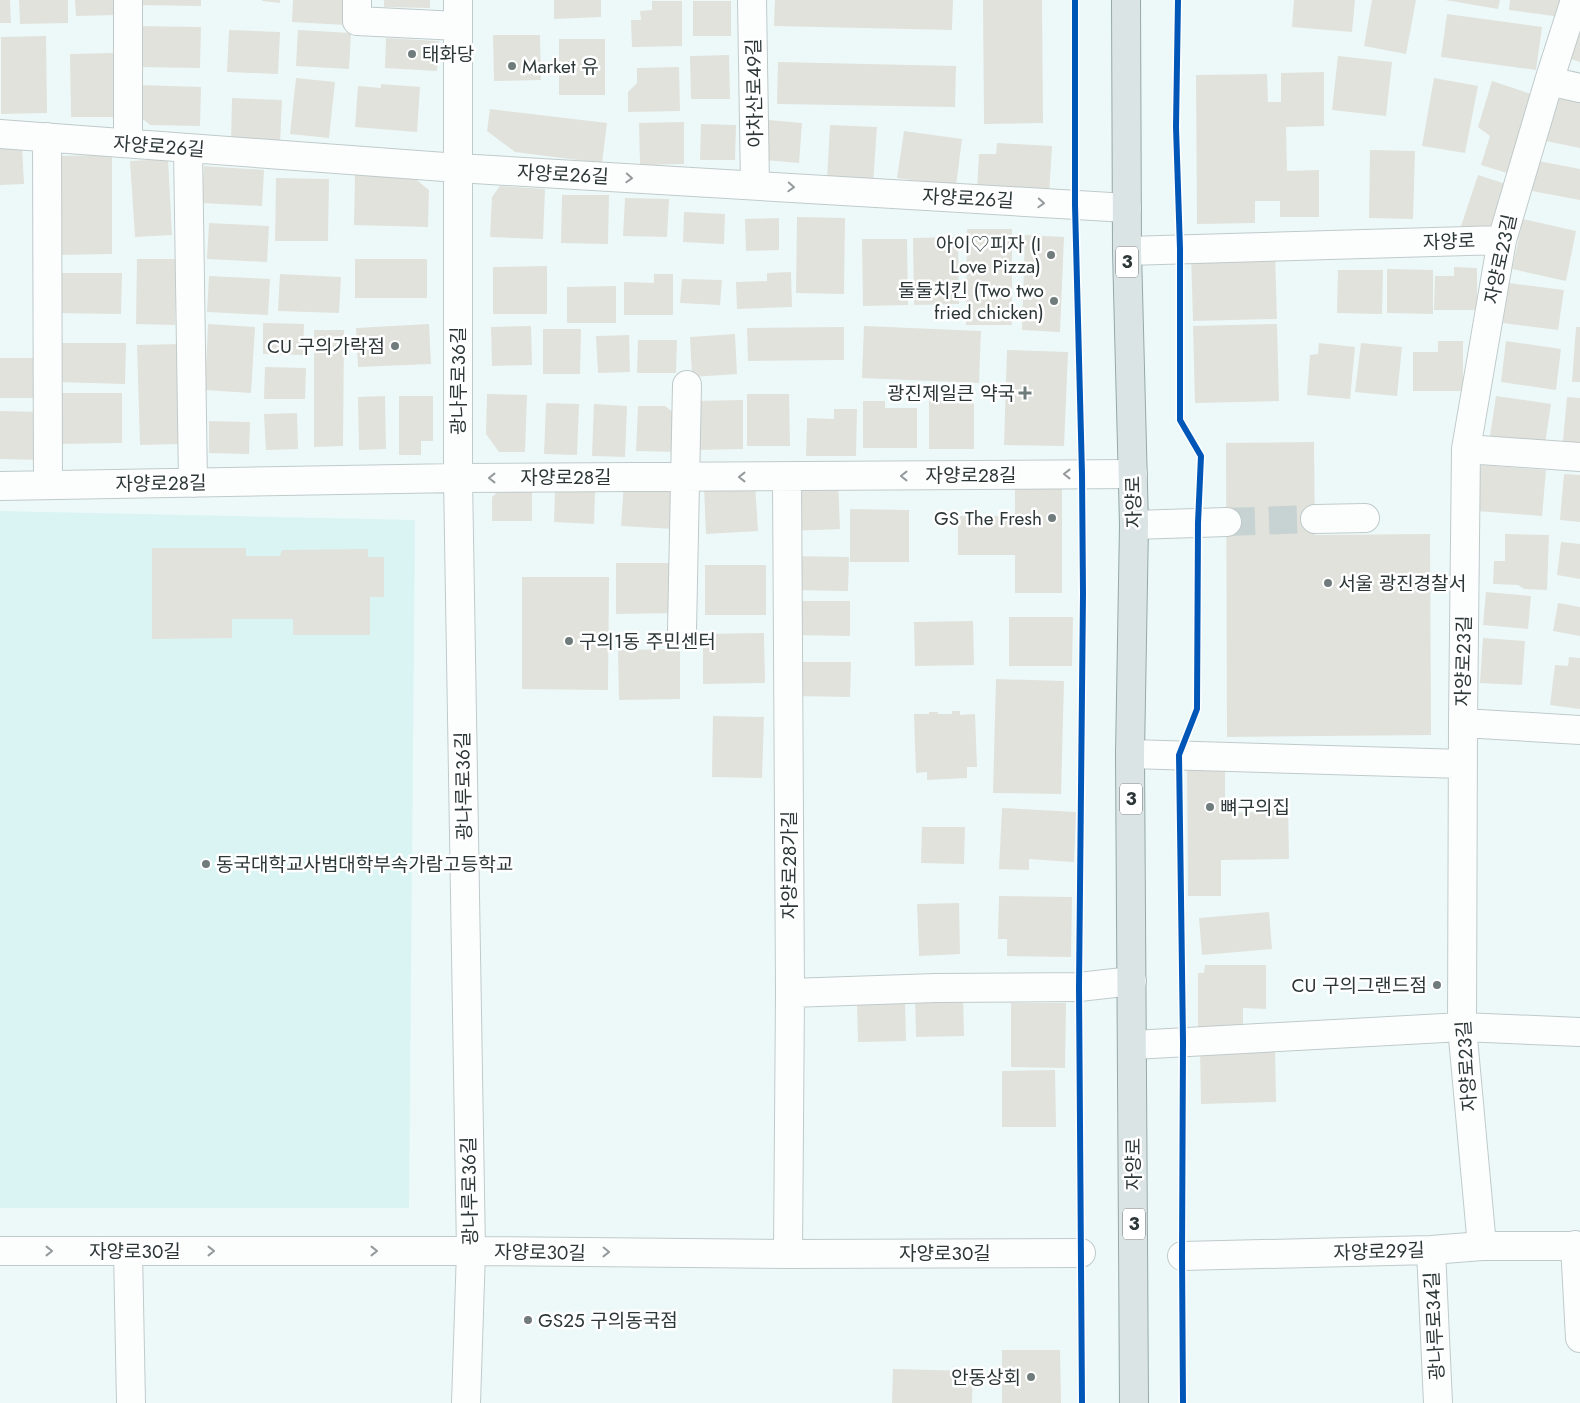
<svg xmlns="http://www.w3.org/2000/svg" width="1580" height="1403" viewBox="0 0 1580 1403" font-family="Jost,'Noto Sans KR',sans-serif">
<rect width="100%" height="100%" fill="#edf9f9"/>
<!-- built -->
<path fill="#daf4f4" d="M0 511 415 520 409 1208H0Z"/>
<!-- building -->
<path fill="#e1e2dc" d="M0 0H10L11 23H0Z
M19 0H68V23L20 24Z
M75 0H114L115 15 76 16Z
M136 0H201V6L136 5Z
M262 0H280V3L262 1Z
M293 0H346L345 25 292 22Z
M384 0H430V8L384 7Z
M554 0H601V17L554 19Z
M775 0H953L952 30 774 26Z
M983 0H1042L1043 123 984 124Z
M1294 0H1355L1352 32 1292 27Z
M1372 0H1416L1406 54 1364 46Z
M1445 0H1500L1498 9Z
M1510 0H1564L1561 17 1509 10Z
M652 1H682V46L632 47 631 20H641L640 11 652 10Z
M693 1H731V36H693Z
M1447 14 1542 27 1536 70 1441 57Z
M1580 16V62L1568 58Z
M137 26 201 27 200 68 136 67Z
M229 30 280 32 278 74 227 72Z
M298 30 351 33 349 69 296 66Z
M493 35H540L541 80 494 81Z
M46 36 47 113 1 114V37Z
M386 38 439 41 437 71 385 68Z
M559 39H605V95H559Z
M113 53 114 117H71L70 54Z
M729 55 730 99H691L690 56Z
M1338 56 1392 62 1386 116 1332 110Z
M778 62 956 66 955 107 777 104Z
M679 67 680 111 628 112V92L637 83V68Z
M1324 72V126L1286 127 1287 171 1319 170V217H1280V201H1255V223L1197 224 1196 75 1267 74 1268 102H1281V73Z
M296 78 335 82 329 138 290 134Z
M1434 78 1478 86 1465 153 1422 146Z
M1492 81 1531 94 1507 173 1481 165 1490 136 1478 127Z
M381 84 420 87 417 132 355 127 358 86 381 88Z
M139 85 201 87 200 126 150 125 138 115Z
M1556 93 1580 97V148L1546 141Z
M232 98 282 100 280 144 231 143Z
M490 109 607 123 602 163 515 152 487 131Z
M768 120 802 123 799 163 764 160Z
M684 122V164L640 165 639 123Z
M701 124 736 125 735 160H700Z
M830 125 877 127 873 183 827 180Z
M904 131 962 139 956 186 897 178Z
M997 143 1052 146 1049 196 977 192 979 154H996Z
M22 146 24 184 0 185V147Z
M1370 150 1415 151 1413 219 1369 218Z
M112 155V254L54 255V156Z
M168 159 172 235 135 237 130 161Z
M1538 161 1580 169V200L1532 191Z
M204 166 264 170 262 206 202 203Z
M355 175 413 177 429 190 428 227 354 225Z
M1478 175 1506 184 1489 235 1461 226Z
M276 178 329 179 328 241H275Z
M500 186 545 189 543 239 490 237 492 197Z
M562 195H609L608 244 561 243Z
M625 198 669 199 667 237 623 236Z
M684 212 725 214 724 244 683 242Z
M797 217 845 218 844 294 796 293Z
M779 218V250L746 251 745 219Z
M1523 219 1576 231 1566 281 1512 269Z
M209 223 269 226 267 262 207 259Z
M967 229H1012V325H966Z
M1025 235 1064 237 1060 332 1022 330Z
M958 237 959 304 914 305 913 238Z
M862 239H907L908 305 863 306Z
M1275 252 1277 319 1193 321 1191 255Z
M137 259H176L175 325 136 324Z
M355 259H427V298H355Z
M547 266V314H493V267Z
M1454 267 1477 268V310H1434L1435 276H1454Z
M1387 269 1433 270V314L1387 313Z
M1338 270H1383L1382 314 1337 313Z
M791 272 792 307 737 309 736 282 767 281V273Z
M52 273H122L121 314 53 313Z
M280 274 341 277 339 313 278 311Z
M654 274H673V315H624V282L654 283Z
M209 276 270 279 268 315 207 312Z
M682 279 722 280 720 305 680 303Z
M1509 283 1564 290 1558 330 1503 323Z
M616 286V323H567V287Z
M263 323 304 324 303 355 263 354Z
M208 324 255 327 251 393 205 390Z
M429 324 431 364 358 367 356 328Z
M1277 324 1279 401 1195 403 1193 326Z
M531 326 532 365 492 366 491 327Z
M864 326 981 331 979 383 862 378Z
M844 327V360L748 361 747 328Z
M1576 327H1580V382H1572Z
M543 329H581L580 374H543Z
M314 330H344L343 446 314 447Z
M735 334 737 374 692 377 690 337Z
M629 335 630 372 598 373 596 336Z
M638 340H677L676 373H637Z
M1438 341H1463V391H1413V352H1438Z
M1506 341 1561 349 1556 390 1501 382Z
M56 343H126L125 384 57 382Z
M1319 343 1355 347 1350 399 1307 395 1310 355 1318 354Z
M1361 343 1402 347 1397 396 1355 392Z
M178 344 180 444 140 445 137 345Z
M1007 350 1068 352 1064 446 1004 445Z
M0 358H40L39 398H0Z
M265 367 306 368 305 399H264Z
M57 393H122V443L58 444Z
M487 394 527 395 525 452H499L486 434Z
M747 394H789L790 446H747Z
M385 396 386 449 359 450 358 397Z
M399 396H433V441H421V455H399Z
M1496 396 1551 404 1545 444 1490 436Z
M1567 397 1580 398V452L1562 451Z
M743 400V449L696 450 695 401Z
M974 400V449H929V401Z
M863 401H885V408H917V448H863Z
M546 403 579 404 577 455 544 454Z
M594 404 627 406 625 457 592 456Z
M638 406H665L682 419 681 452 636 451Z
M834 409H857L856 456H806L807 418 834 419Z
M0 411 41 412 40 460 0 459Z
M297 413 298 449 266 450 264 414Z
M209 421 250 422 249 454 209 453Z
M1314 442 1315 535 1430 534 1431 735 1227 737 1226 443Z
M1481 465 1546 470 1542 516 1477 511Z
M1564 474 1580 475V522L1560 520Z
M838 479 840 529 791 531 790 494 807 481Z
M1062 481V593H1015V555H958V516H1015V482Z
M624 482 677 485 674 529 621 526Z
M755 483 758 531 706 534 704 486Z
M507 484H532V521H492V497Z
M555 490 595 492 594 524 554 522Z
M850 509 909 510V562H850Z
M1505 534 1549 535 1547 590 1524 589 1518 585 1493 584 1494 561H1505Z
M1561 542 1580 544V579L1557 575Z
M152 548H246V556H280L282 550 368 549V557H384V597H370V635H293V619H232V638L152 639Z
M791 556 849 557 848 591 791 590Z
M616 563H677V613L616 614Z
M705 565H766V615H705Z
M522 577H609L608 690 522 689Z
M1486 592 1531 596 1528 629 1483 625Z
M793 601H850V636L792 635Z
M1558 603 1580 607V636L1553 631Z
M1009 617H1073L1072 666H1009Z
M973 621 974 665 915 666 914 622Z
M764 633 765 683 703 684V634Z
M1483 638 1525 641 1522 685 1480 683Z
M680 649V699L619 700 618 650Z
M1569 657 1580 658V709L1550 705 1555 665 1568 666Z
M793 662H851L850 697 793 696Z
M996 679 1064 681 1061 794 993 793Z
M952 711H960V715L975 714 977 767H967V778L927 780V772L916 773 914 714H929V712H938V714H952Z
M713 716 764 717 762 778 712 777Z
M1187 762H1225V813L1260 812V800L1288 799 1289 859 1221 860V896H1188Z
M1002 808 1076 812 1074 862 1029 859V870L999 869Z
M922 827H965L964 864 921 863Z
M999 896 1072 897 1071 957 1007 956V939H998Z
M959 903 960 954 919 956 917 904Z
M1269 912 1272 949 1202 955 1199 918Z
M1205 965H1266V1009L1243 1008V1029L1198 1028V973H1204Z
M963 995 964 1036 916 1037 915 996Z
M905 1000 906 1041 858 1042 857 1001Z
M1011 1003H1066L1065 1068 1011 1067Z
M1275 1045 1276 1102 1201 1104 1200 1047Z
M1055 1070 1056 1127H1002V1071Z
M1002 1350H1060L1061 1403H1002Z
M893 1369 973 1371 972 1403H892Z"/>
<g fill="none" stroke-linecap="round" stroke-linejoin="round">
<!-- minor-tunnel -->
<path stroke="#c7d2d2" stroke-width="28" stroke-dasharray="28 14" stroke-linecap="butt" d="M1227 522 1315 519"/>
<defs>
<path id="minor" d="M357 0V21L458 26
M458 0V478L471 1251 466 1403
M752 0 755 185
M1549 81 1580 88
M0 134 458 168 1127 208
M47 137 48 485
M128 143V0
M188 148 193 483
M1127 251 1502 240
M1466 449 1580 457
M787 477 790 993 788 1254
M0 486 458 478 1133 474
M1315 519 1365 518
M1134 525 1227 522
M682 630 687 385
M1463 723 1580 730
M1130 754 1463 764
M790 993 936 988 1079 987 1132 981
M1133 1045 1462 1027 1580 1032
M1575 1245 1580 1338
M1482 1246 1462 1027 1463 723 1466 449 1502 240 1549 81 1575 0
M1431 1250 1438 1403
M0 1251H471L788 1254 1081 1253
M128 1251 131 1403
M1182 1256 1431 1250 1482 1246H1580"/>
<path id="major" d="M1126 0 1127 251 1134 525 1130 754 1134 1403"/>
</defs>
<!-- minor casing -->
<use href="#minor" stroke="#c0caca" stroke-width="30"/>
<!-- major casing -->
<use href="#major" stroke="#96a8a8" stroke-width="30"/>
<!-- minor -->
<use href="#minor" stroke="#fcfefe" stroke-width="28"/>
<!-- major -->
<use href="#major" stroke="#dbe4e5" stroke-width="28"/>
<defs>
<path id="cycleway" d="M1075 0V205L1082 474 1083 593 1079 987 1082 1403
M1178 0 1176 127 1180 249V420L1201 456 1198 523 1197 709 1179 755 1183 1041 1182 1256 1183 1403"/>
</defs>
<!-- cycleway casing -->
<use href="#cycleway" stroke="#fff" stroke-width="9"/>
<!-- cycleway -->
<use href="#cycleway" stroke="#0057b8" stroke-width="6"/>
</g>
<!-- one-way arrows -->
<defs><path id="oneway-chevron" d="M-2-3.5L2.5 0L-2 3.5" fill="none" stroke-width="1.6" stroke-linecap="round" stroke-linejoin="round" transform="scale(1.25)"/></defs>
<g stroke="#949a9b">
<use href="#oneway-chevron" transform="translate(629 178) rotate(3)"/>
<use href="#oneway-chevron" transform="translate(791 187) rotate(3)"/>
<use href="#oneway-chevron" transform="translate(1041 203) rotate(3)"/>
<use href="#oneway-chevron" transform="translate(1067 474) rotate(180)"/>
<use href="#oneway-chevron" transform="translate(904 476) rotate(180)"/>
<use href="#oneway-chevron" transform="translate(742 477) rotate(180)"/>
<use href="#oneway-chevron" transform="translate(492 478) rotate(180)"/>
<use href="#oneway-chevron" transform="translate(49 1251)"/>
<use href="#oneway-chevron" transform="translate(211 1251)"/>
<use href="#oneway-chevron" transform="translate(374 1251)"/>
<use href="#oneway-chevron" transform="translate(606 1252) rotate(1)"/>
</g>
<!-- markers -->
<g fill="#707b7c" stroke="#fff" stroke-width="2">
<circle cx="412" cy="54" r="5"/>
<circle cx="512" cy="66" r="5"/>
<circle cx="1051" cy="255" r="5"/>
<circle cx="1054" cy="301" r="5"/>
<circle cx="395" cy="346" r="5"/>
<path d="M1022.5 385.5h5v5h5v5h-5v5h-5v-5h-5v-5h5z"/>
<circle cx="1052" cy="518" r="5"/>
<circle cx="1328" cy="583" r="5"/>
<circle cx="569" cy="641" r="5"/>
<circle cx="1210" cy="807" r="5"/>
<circle cx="206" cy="864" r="5"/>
<circle cx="1437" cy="985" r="5"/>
<circle cx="528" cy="1320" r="5"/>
<circle cx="1031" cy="1377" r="5"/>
</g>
<g text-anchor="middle" stroke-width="5" stroke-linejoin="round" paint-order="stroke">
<!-- shield labels -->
<g fill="#fff" stroke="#6c7374" stroke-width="1">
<rect x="1116" y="246.5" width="22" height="31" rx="4"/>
<rect x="1120" y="783.5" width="22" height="31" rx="4"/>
<rect x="1123" y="1208.5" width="22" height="31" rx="4"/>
</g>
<g font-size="18" font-weight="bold" fill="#2d3738">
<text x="1127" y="268">3</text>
<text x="1131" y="805">3</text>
<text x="1134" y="1230">3</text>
</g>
<!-- poi labels -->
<g font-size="19" fill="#2d3738" stroke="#fff" text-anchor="start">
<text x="422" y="61">태화당</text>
<text x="522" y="73">Market 유</text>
<text x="1041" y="251" text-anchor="end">아이♡피자 (I<tspan x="1041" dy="22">Love Pizza)</tspan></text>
<text x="1044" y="297" text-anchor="end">둘둘치킨 (Two two<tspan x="1044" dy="22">fried chicken)</tspan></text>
<text x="385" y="353" text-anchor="end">CU 구의가락점</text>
<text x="1015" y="400" text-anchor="end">광진제일큰 약국</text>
<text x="1042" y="525" text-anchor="end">GS The Fresh</text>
<text x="1338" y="590">서울 광진경찰서</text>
<text x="579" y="648">구의1동 주민센터</text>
<text x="1220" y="814">뼈구의집</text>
<text x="216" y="871">동국대학교사범대학부속가람고등학교</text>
<text x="1427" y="992" text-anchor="end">CU 구의그랜드점</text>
<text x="538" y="1327">GS25 구의동국점</text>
<text x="1021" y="1384" text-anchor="end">안동상회</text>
</g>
<!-- street labels -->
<g font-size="19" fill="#2d3738" stroke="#fff">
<text transform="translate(754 93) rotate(-91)" y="7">아차산로49길</text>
<text transform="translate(159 146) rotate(4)" y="7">자양로26길</text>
<text transform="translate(563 174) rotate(3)" y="7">자양로26길</text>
<text transform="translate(968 198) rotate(3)" y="7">자양로26길</text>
<text transform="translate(1449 241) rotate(-2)" y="7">자양로</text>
<text transform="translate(1500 259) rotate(-78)" y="7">자양로23길</text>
<text transform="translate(458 381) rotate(-90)" y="7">광나루로36길</text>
<text x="971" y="482">자양로28길</text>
<text x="566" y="484">자양로28길</text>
<text transform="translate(161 483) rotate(-1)" y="7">자양로28길</text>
<text transform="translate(1133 502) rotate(-91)" y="7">자양로</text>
<text transform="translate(1463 661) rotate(-89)" y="7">자양로23길</text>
<text transform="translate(463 786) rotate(-91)" y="7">광나루로36길</text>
<text transform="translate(789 865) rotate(-90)" y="7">자양로28가길</text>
<text transform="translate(1466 1066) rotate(-94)" y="7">자양로23길</text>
<text transform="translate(1133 1164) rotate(-90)" y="7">자양로</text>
<text transform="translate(469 1191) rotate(-91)" y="7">광나루로36길</text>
<text x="135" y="1258">자양로30길</text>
<text transform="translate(1379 1251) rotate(-2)" y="7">자양로29길</text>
<text transform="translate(540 1252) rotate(1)" y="7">자양로30길</text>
<text x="945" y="1260">자양로30길</text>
<text transform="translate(1434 1326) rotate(-93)" y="7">광나루로34길</text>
</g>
</g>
</svg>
